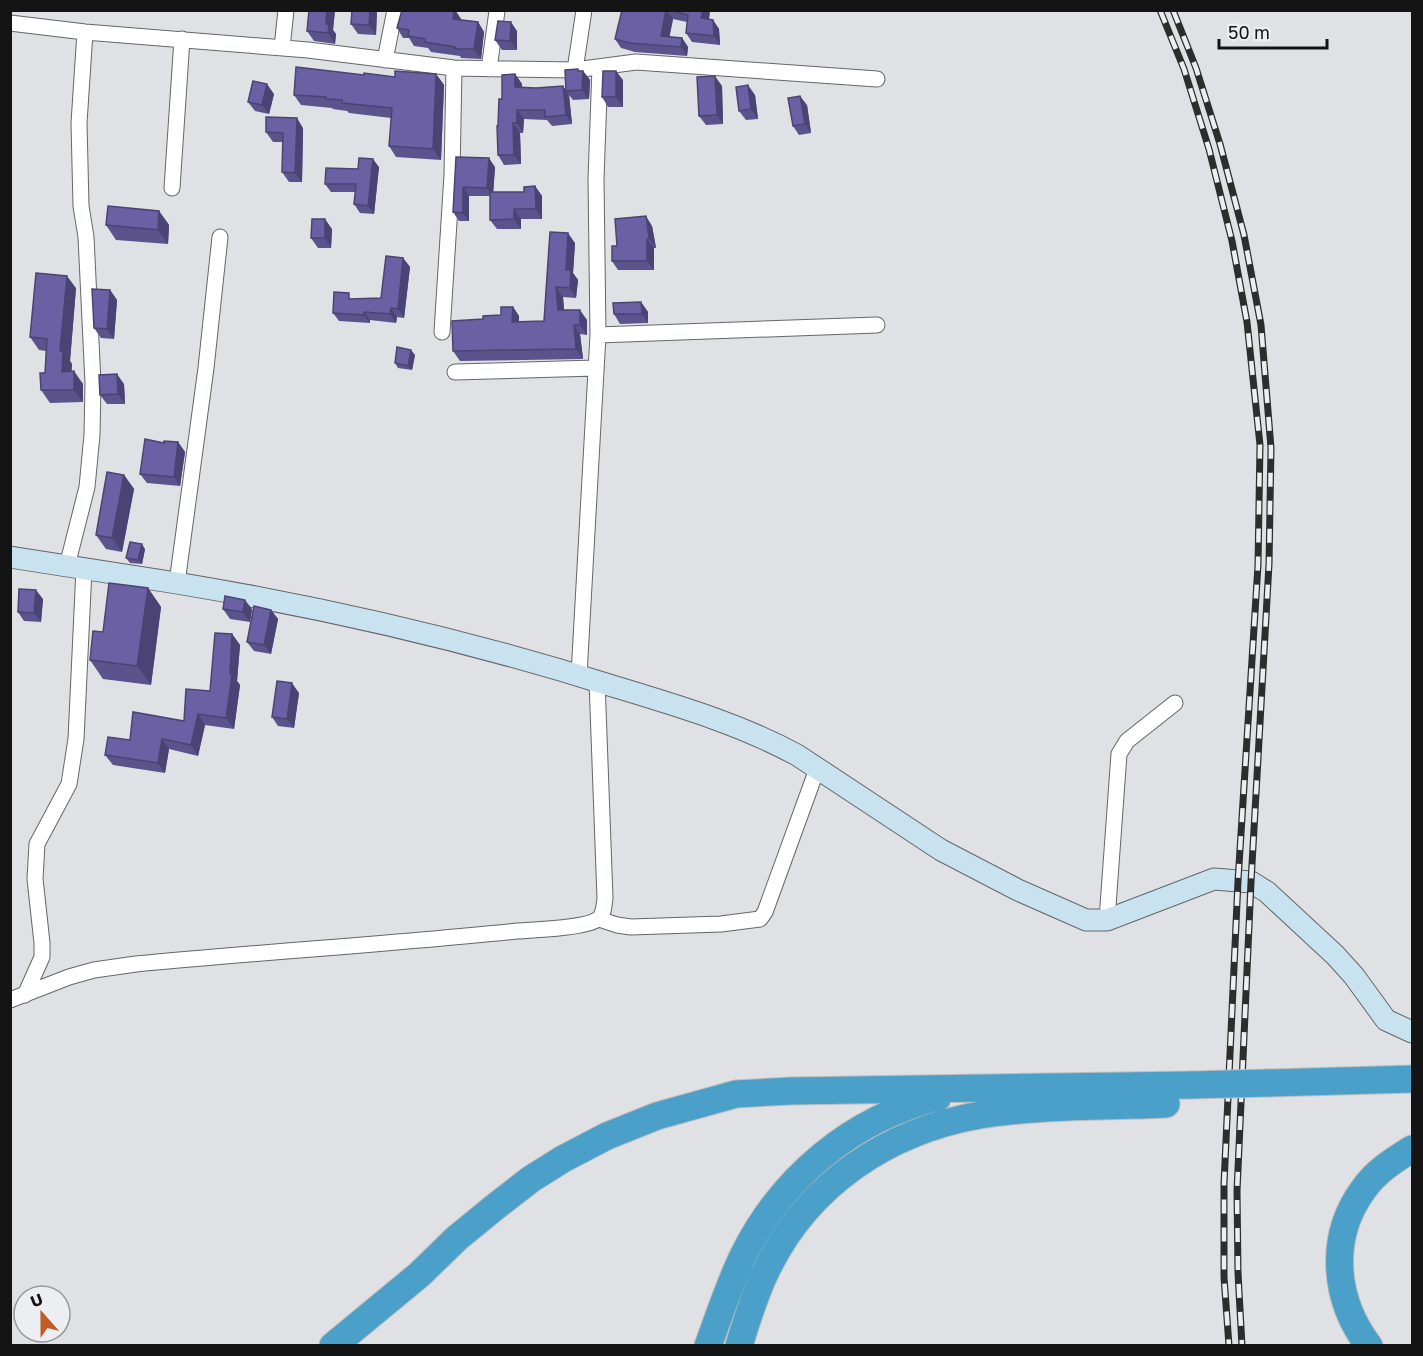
<svg xmlns="http://www.w3.org/2000/svg" width="1423" height="1356" viewBox="0 0 1423 1356" font-family="'Golos Text',sans-serif">
<rect width="100%" height="100%" fill="#dfe1e4"/>
<g fill="none" stroke-linecap="round" stroke-linejoin="round">
<defs>
<path id="street" d="M10 23 85 32 308 50 454 68 575 70 636 62 877 79
M282 48 286 10
M385 60 395 10
M489 69 497 11
M575 70 584 10
M172 188 182 39
M442 332 452 175 454 68
M598 335 877 325
M455 372 596 368
M67 566 87 487 92 435 93 383 86 237 81 206 79 123 85 32
M177 583 206 368 220 237
M579 675 598 335 596 179 600 67
M599 919 617 925 631 927 721 924 760 919 765 912 817 769
M1107 920 1119 754 1127 741 1175 703
M25 995 42 957V943L35 879 37 844 69 784 76 739 84 569
M10 1000 69 977 94 970 136 964C263 952 390 944 517 931 533 930 587 928 598 919 604 915 604 905 605 898L597 681"/>
<path id="secondary" d="M10 557C66 566 121 574 177 583 321 607 466 640 606 684 671 704 736 722 797 755L941 850 1018 890 1086 920H1107L1214 879 1251 882 1267 892 1335 955 1354 976 1386 1020 1412 1032"/>
<path id="highway" d="M1268 1083 1412 1079
M333 1346 420 1274 457 1238 495 1207 531 1179 563 1159 607 1136 657 1116 736 1094 791 1091 1191 1085
M708 1346C719 1316 729 1285 743 1256 782 1177 852 1119 938 1097
M739 1346C747 1319 755 1293 767 1269 808 1184 888 1131 980 1115 1040 1105 1104 1107 1166 1104
M1369 1346C1334 1300 1328 1238 1363 1190 1375 1172 1394 1160 1412 1149"/>
</defs>
<!-- street casing -->
<use href="#street" stroke="#646669" stroke-width="17"/>
<!-- secondary casing -->
<use href="#secondary" stroke="#646669" stroke-width="23"/>
<!-- highway casing -->
<use href="#highway" stroke="#bdbdbd" stroke-width="29"/>
<!-- street -->
<use href="#street" stroke="#fff" stroke-width="15"/>
<!-- secondary -->
<use href="#secondary" stroke="#c9e2ef" stroke-width="21"/>
<!-- highway -->
<use href="#highway" stroke="#4aa0c9" stroke-width="27"/>
<defs>
<path id="rail" d="M1160 10 1184 69 1209 149 1232 241 1247 322 1260 445 1258 565 1238 881 1224 1184V1277L1229 1346
M1173 10 1196 68 1220 144 1244 235 1261 325 1271 448 1269 564 1251 882 1237 1191 1238 1273 1242 1346"/>
</defs>
<!-- rail casing -->
<use href="#rail" stroke="#2d2d2e" stroke-width="7"/>
<!-- rail -->
<use href="#rail" stroke="#eceef1" stroke-width="4.5" stroke-dasharray="14" stroke-linecap="butt"/>
<defs>
<path id="highway-bridge" d="M1191 1085 1268 1083"/>
</defs>
<!-- highway-bridge casing -->
<use href="#highway-bridge" stroke="#bdbdbd" stroke-width="29" stroke-linecap="butt"/>
<!-- highway-bridge -->
<use href="#highway-bridge" stroke="#4aa0c9" stroke-width="27"/>
</g>
<!-- wall -->
<path fill="#5c538d" d="M309 10H335L333 30 336 34 335 44 314 41 307 31Z
M352 10H377L376 35 358 34 351 24Z
M402 10H455L461 19V20L478 22 484 32 481 59 461 58 460 56 431 52 428 48 414 46 409 38H403L397 28Z
M622 10H710L709 19 713 20 719 29 720 45 692 42 686 33 687 22 673 19 669 37 682 38 688 47 687 56 635 52 621 48 615 39Z
M517 31V50H502L495 40Z
M579 71H583L590 80 589 99 573 100 569 95 572 124 552 126 547 120 524 119 523 133H520L521 164 504 165 498 155V126L502 99 515 74 522 84V87L536 88 563 86 566 91Z
M436 74 444 85 441 160 396 157 389 146 391 118 349 113 347 111 333 109 332 108 301 105 294 95 364 75 395 77Z
M623 80V107H608L602 97Z
M722 86 723 124 706 125 699 116Z
M274 94 269 114 255 111 248 102Z
M755 95 758 119 746 120 739 111Z
M807 105 811 133 799 135 793 126Z
M303 128 302 182H289L282 172 283 142H273L266 132Z
M456 157 495 167 493 192H524L535 186 542 196V219H521V229H497L490 220V196H469V221H459L453 212Z
M379 167 374 214 360 213 354 204 356 192H331L325 184 358 169Z
M159 211 169 225 168 244 116 240 106 225Z
M652 226 656 248H654V270H618L612 261 617 246Z
M332 229 331 248H318L311 238Z
M550 232 575 243 573 273 578 280 576 298 563 297 564 310 587 320V335L580 334 583 359 460 361 453 351 483 319 501 315 513 307 519 316V321H544Z
M403 258 410 267 404 318 397 317 396 323 370 320V323L339 321 333 313 353 299 381 298Z
M76 288 70 361 72 364 71 371 83 384V402L50 403 41 390 45 373 46 351 39 350 30 337Z
M110 290 117 300 114 339 101 338 94 328Z
M641 302 648 312V323L620 324 614 314Z
M415 355 412 370 398 368 395 363Z
M124 384 125 404H107L100 395Z
M178 442 185 452 180 486 147 483 140 474 164 443Z
M124 475 134 489 122 552 106 549 96 535Z
M145 549 142 564 130 563 126 558Z
M148 588 161 607 151 685 103 679 90 660 103 632Z
M43 599 41 622 24 621 18 612Z
M223 609H252L250 622 230 619Z
M271 610 278 619 271 654 254 651 247 642Z
M232 634 240 645 237 681 240 685 234 729 205 725 198 756 169 749 165 773 113 765 105 755 130 740 184 721 210 691Z
M299 693 294 728 278 726 272 717Z"/>
<!-- shaded-wall -->
<path fill="#4b4373" d="M327 10H335L333 30 336 34 335 44 328 33 326 24Z
M370 10H377L376 35 369 25Z
M454 10H455L461 19 459 29 453 19Z
M666 10 673 19 668 45 661 36Z
M703 10H710L708 27 701 18Z
M713 20 719 29 720 45 714 36Z
M478 22 484 32 481 59 474 49Z
M511 22 517 31V50L510 41Z
M682 38 688 47 687 56 681 47Z
M578 69 583 77V71L590 80 589 99 582 90Z
M616 71 623 80V107L616 97Z
M436 74 444 85 441 160 433 149Z
M515 74 522 84V96L515 87Z
M715 76 722 86 723 124 717 115Z
M267 84 274 94 269 114 262 105Z
M748 85 755 95 758 119 751 109Z
M563 86 569 95 572 124 566 115Z
M800 96 807 105 811 133 805 124Z
M517 110 524 119 523 133 517 123Z
M297 118 303 128 302 182 295 173Z
M513 123 520 133 521 164 514 155Z
M489 158 495 167 493 197 487 188Z
M373 159 379 167 374 214 368 206Z
M535 186 542 196V219L536 209Z
M463 187 469 196V221L463 213Z
M514 209 521 219V229L514 219Z
M159 211 169 225 168 244 158 230Z
M646 216 652 226 656 248 649 238Z
M325 219 332 229 331 248 325 238Z
M568 233 575 243 573 273 578 280 576 298 570 288 566 270Z
M647 239 654 248V270L647 261Z
M403 258 410 267 404 318 398 309Z
M67 276 76 288 70 361 72 364 71 384 62 372 60 351Z
M556 287 563 297 565 320 558 310Z
M110 290 117 300 114 339 107 329Z
M641 302 648 312V323L642 314Z
M513 307 519 316V331L512 322Z
M391 308 397 317 396 323 390 314Z
M580 310 587 320V335L580 325Z
M364 312 370 320V323L364 315Z
M574 325 580 334 583 359 576 349Z
M411 350 415 355 412 370 408 366Z
M74 371 83 384V402L74 390Z
M117 374 124 384 125 404 118 394Z
M178 442 185 452 180 486 174 477Z
M124 475 134 489 122 552 112 538Z
M142 544 145 549 142 564 138 560Z
M148 588 161 607 151 685 137 666Z
M36 590 43 599 41 622 34 613Z
M245 600 252 609 250 622 243 612Z
M271 610 278 619 271 654 264 645Z
M232 634 240 645 237 681 240 685 234 729 226 718Z
M292 683 299 693 294 728 287 719Z
M198 714 205 725 198 756 191 745Z
M162 739 169 749 165 773 158 763Z"/>
<!-- building -->
<path fill="#6b60a4" stroke="#4b4373" stroke-width="1.5" d="M309 10H327L326 24H329L328 33 307 31Z
M352 10H370L369 25 351 24Z
M402 10H454L453 19 478 22 474 49H455V47L425 42V39L408 36 409 30 397 28Z
M622 10H666L661 36 682 38 681 47 629 43 615 39Z
M669 10H703L701 18 713 20 714 36 686 33 688 15Z
M498 21 511 22 510 41 495 40Z
M296 67 364 75V73L395 77V71L436 74 433 149 389 146 392 108 342 103V100L326 99V97L294 95Z
M578 69V71H583L582 90 566 91 565 70Z
M603 71H616V97H602Z
M515 74V87L536 88 563 86 566 115 545 117V110H517V123H513L514 155H498L497 126H498L499 99H502V75Z
M715 76 717 115 699 116 697 77Z
M253 81 267 84 262 105 248 102Z
M748 85 751 109 739 111 736 87Z
M800 96 805 124 793 126 788 98Z
M266 117 297 118 295 173 282 172 283 133 266 132Z
M456 157 489 158 487 188 463 187V213L453 212Z
M359 158 373 159 368 206 354 204 356 184H325L326 168 358 169Z
M535 186 536 209H514V219L490 220V192H524V187Z
M108 206 159 211 158 230 106 225Z
M646 216 649 238 647 239V261H612V246H617L615 219Z
M312 219H325V238H311Z
M550 232 568 233 566 270H571L570 288 556 287 558 310H580V325H574L576 349 453 351 452 321 483 319V316L501 315V307H513L512 322 544 321Z
M386 256 403 258 398 309 391 308 390 314 364 312V315L333 313 334 292 349 293V299L381 298Z
M36 273 67 276 60 351H63L62 372 74 371V390H41L40 373H45L47 339 30 337Z
M92 289 110 290 107 329 94 328Z
M641 302 642 314H614L613 303Z
M397 347 411 350 408 366 395 363Z
M117 374 118 394 100 395 99 375Z
M145 439 164 443V441L178 442 174 477 140 474Z
M107 472 124 475 112 538 96 535Z
M130 542 142 544 138 560 126 558Z
M109 583 148 588 137 666 90 660 93 631 103 632Z
M19 589 36 590 34 613 18 612Z
M225 596 245 600 243 612 223 609Z
M254 606 271 610 264 645 247 642Z
M215 633 232 634 230 674H232L226 718 198 714 191 745 162 739 158 763 105 755 108 737 130 740 133 712 184 721 186 689 210 691Z
M277 681 292 683 287 719 272 717Z"/>
<!-- border -->
<rect width="1423" height="1356" fill="none" stroke="#141415" stroke-width="24"/>
<!-- north arrow -->
<g transform="translate(42 1314) rotate(339)"><circle r="28" fill="#eceef1" stroke="#969799" stroke-width="1.5"/>
<path d="M0-4.5L10 22L0 15L-10 22Z" fill="#c05c27"/>
<text y="-9" font-size="16" font-weight="bold" text-anchor="middle" fill="#141415">U</text>
</g>
<!-- scale -->
<path d="M1219 39v9h108v-9" fill="none" stroke="#141415" stroke-width="3"/>
<text x="1228" y="39" font-size="18" fill="#141415" stroke="#eceef1" stroke-width="4.5" paint-order="stroke">50 m</text>
</svg>
